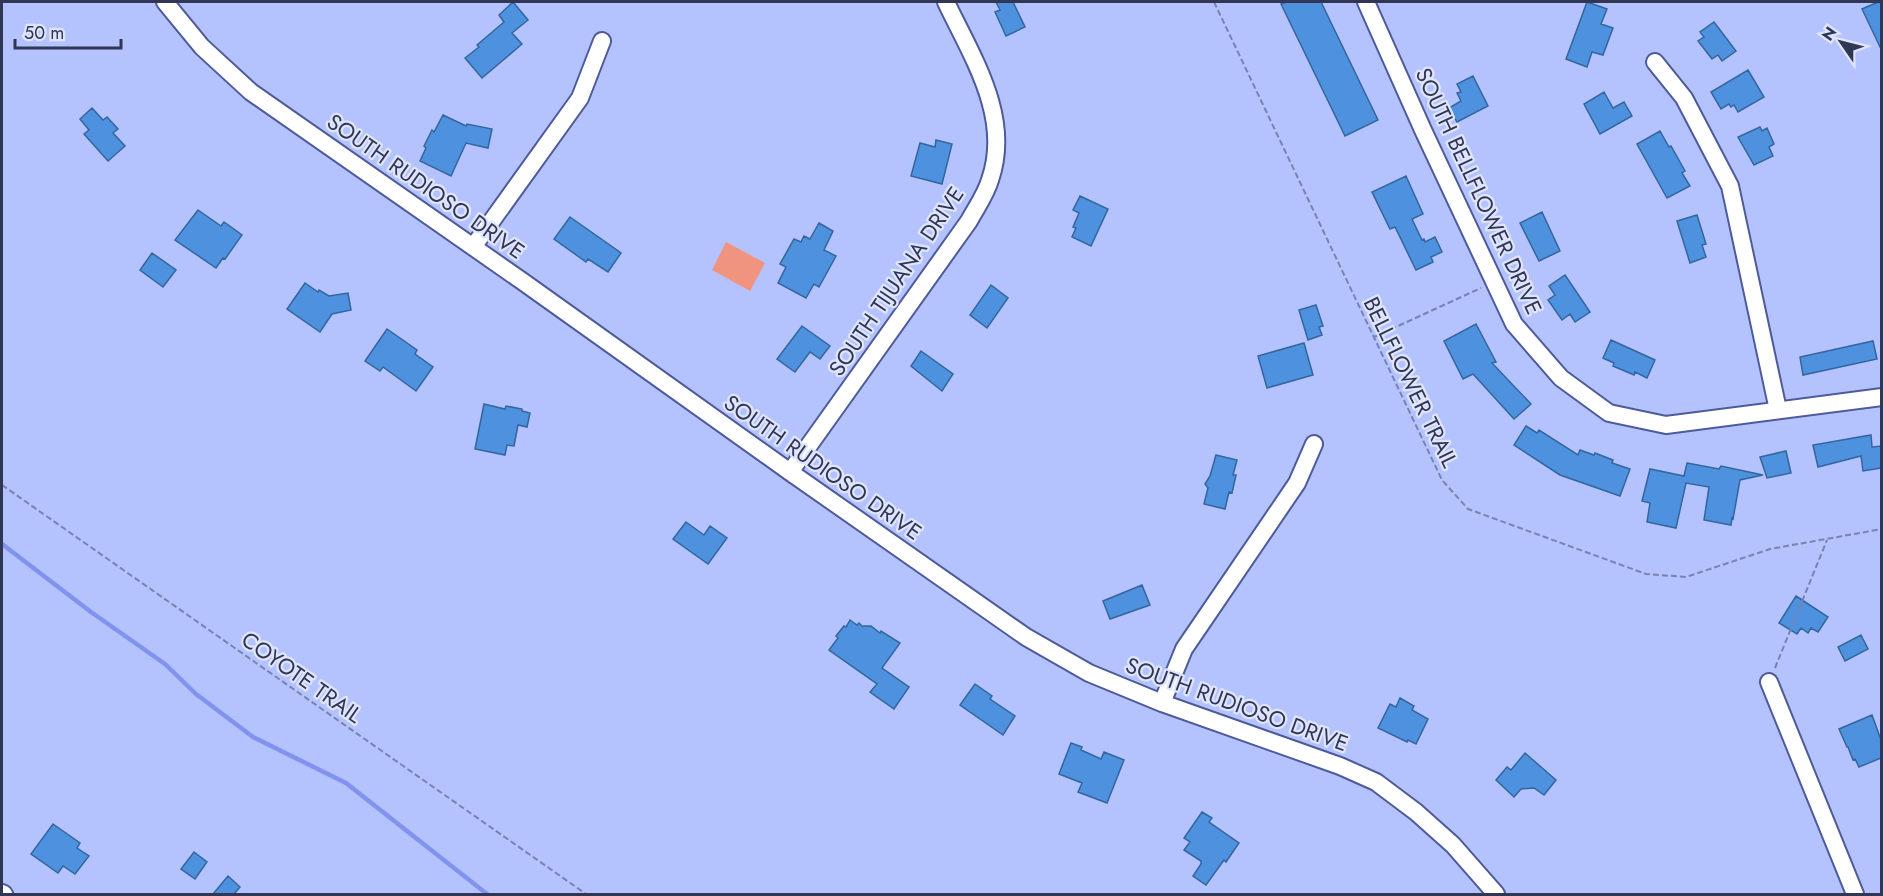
<svg xmlns="http://www.w3.org/2000/svg" width="1883" height="896" viewBox="0 0 1883 896" font-family="Jost,sans-serif">
<rect width="100%" height="100%" fill="#b4c3fd"/>
<!-- green -->
<path fill="#f1947f" d="M726 242 765 263 750 291 712 270Z"/>
<g fill="none" stroke-linecap="round" stroke-linejoin="round">
<!-- stream -->
<path stroke="#8193ee" stroke-width="4.5" d="M2 544 91 612 165 664 196 694 253 737 346 783 487 894"/>
</g>
<!-- building -->
<path fill="#4e91de" stroke="#34659d" stroke-width="1.5" d="M513 2 528 20 512 33 522 44 482 78 465 58 479 47 477 45 504 22 499 15Z
M996 2H1013L1025 27 1006 36 995 12 1000 10Z
M1287 2H1321L1378 120 1345 136 1281 4Z
M1587 2 1607 9 1601 24 1613 28 1603 55 1592 52 1587 67 1566 59Z
M1878 2H1881V49L1862 9Z
M1714 22 1736 51 1722 61 1718 55 1712 59 1698 41 1704 37 1700 32Z
M1748 70 1764 97 1738 112 1734 105 1731 107 1729 104 1721 109 1711 92Z
M1473 76 1488 106 1457 122 1449 108 1461 101 1457 93 1461 92 1457 84Z
M1604 92 1613 108 1624 102 1632 116 1600 134 1584 104Z
M92 108 103 120 107 117 118 129 113 133 125 146 108 161 84 134 89 130 80 119Z
M443 115 466 126 467 124 492 129 488 148 466 143 451 176 420 161 426 148 424 146 432 130 434 132Z
M1760 127 1762 131 1767 128 1774 144 1769 147 1773 156 1754 165 1738 137Z
M1660 131 1669 147 1671 146 1685 171 1682 173 1690 186 1667 198 1637 144Z
M936 140 952 144 942 184 911 176 920 143 935 147Z
M1406 176 1423 214 1412 219 1422 240 1424 239 1425 242 1435 237 1442 252 1431 257 1433 262 1416 270 1395 227 1390 229 1372 192Z
M1080 196 1108 209 1091 246 1072 237 1076 228 1073 227 1079 213 1073 210Z
M198 210 221 226 224 222 242 235 225 259 223 258 216 268 175 240Z
M1542 212 1560 251 1539 261 1520 223Z
M1697 215 1706 244 1702 245 1706 257 1690 263 1677 221Z
M570 217 621 253 608 272 588 259 586 262 554 239Z
M819 223 833 231 824 250 836 256 819 287 814 284 806 298 778 283 786 267 780 264 794 239 801 242 804 236 810 239Z
M152 253 176 270 163 287 140 270Z
M1565 275 1590 312 1575 322 1570 314 1562 320 1548 300 1555 295 1549 286Z
M305 283 318 292 319 290 329 296 348 293 351 310 332 314 320 332 287 309Z
M991 285 1008 298 987 328 970 315Z
M1316 305 1323 326 1319 327 1322 335 1308 340 1299 310Z
M1476 324 1496 362 1492 363 1531 404 1514 419 1473 374 1463 379 1444 341Z
M802 326 830 346 820 359 810 352 795 372 777 359Z
M387 329 417 350 415 354 433 367 416 391 383 367 380 371 365 361Z
M1611 340 1655 360 1647 378 1635 372 1634 375 1613 366 1614 363 1603 358Z
M1873 341 1877 359 1803 375 1800 357Z
M1304 343 1313 375 1267 388 1258 356Z
M921 351 953 374 942 391 911 366Z
M484 404 505 409 506 406 522 409V411L530 413 527 427 518 425 514 446 507 445 505 455 475 449Z
M1526 426 1537 433 1539 430 1578 455 1580 450 1594 455 1595 453 1613 460 1612 463 1630 469 1620 496 1560 475 1514 445Z
M1871 435 1872 447 1881 446V468L1863 471 1861 456 1818 467 1813 445Z
M1786 451 1791 473 1767 478 1760 457Z
M1216 455 1237 460 1233 475H1236L1232 493 1229 492 1225 509 1204 504 1208 488 1205 484 1210 476Z
M1687 463 1719 469 1721 466 1763 475 1740 480 1733 519 1732 518 1731 525 1704 520 1709 487 1686 483 1676 528 1647 522 1650 503 1642 501 1650 469 1684 476Z
M686 522 704 535 710 526 727 538 708 564 673 539Z
M1142 585 1150 605 1110 619 1103 601Z
M1796 596 1828 617 1818 632 1811 628 1808 633 1801 628 1797 634 1779 623Z
M850 620 857 625 859 623 862 626H871L880 633 881 631 900 643 882 668 909 687 894 709 870 692 877 684 829 650 838 638 836 636 844 626 846 627Z
M1861 635 1868 649 1845 661 1838 647Z
M975 684 992 696 990 699 1015 716 1003 735 960 705Z
M1400 698 1414 706 1412 710 1428 719 1416 744 1408 740 1407 742 1378 728 1390 704 1396 707Z
M1872 715 1881 740V758L1859 767 1855 759 1853 760 1848 747H1847L1839 729Z
M1071 743 1082 747 1081 750 1101 759 1104 752 1124 760 1107 803 1078 792 1082 783 1059 774Z
M1525 753 1556 780 1544 795 1534 788 1521 789 1514 797 1496 780 1507 767 1511 770Z
M1202 812 1212 818 1209 822 1239 843 1226 862 1224 860 1206 885 1193 876 1201 864V861L1184 850 1190 842 1184 838Z
M53 824 80 843 77 848 89 856 75 874 63 866 58 873 31 854Z
M194 852 207 862 195 879 181 869Z
M228 876 240 887 234 894H213Z"/>
<g fill="none" stroke-linecap="round" stroke-linejoin="round">
<defs>
<path id="street" d="M165 2 202 47 251 92 522 281 790 472 1026 637 1089 673 1162 703 1340 766 1376 782 1416 812 1453 845 1496 894
M1366 2 1423 130 1514 324 1561 378 1609 413 1666 425 1882 397
M1655 62 1684 98 1730 186 1778 410
M473 247 580 98 602 41
M790 472 969 221C976 208 986 194 990 180 1012 117 972 57 946 2
M1769 682 1855 894
M1162 703 1184 649 1297 483 1314 444
M2 893 4 894"/>
</defs>
<!-- street casing -->
<use href="#street" stroke="#4d5a9b" stroke-width="20"/>
<!-- path -->
<path stroke="#7883b0" stroke-width="2" stroke-dasharray="6 3" stroke-linecap="butt" d="M1214 2 1442 480 1468 509 1646 574 1686 577 1770 549 1882 529
M1374 337 1481 288
M2 485 586 894
M1775 668 1827 540"/>
<!-- street -->
<use href="#street" stroke="#fff" stroke-width="16"/>
</g>
<g text-anchor="middle" stroke-width="4.5" stroke-linejoin="round" paint-order="stroke">
<!-- street labels -->
<g font-size="22" fill="#303654" stroke="#dfe5fc">
<text transform="translate(426 186) rotate(35)" y="8">SOUTH RUDIOSO DRIVE</text>
<text transform="translate(1479 191) rotate(65)" y="8">SOUTH BELLFLOWER DRIVE</text>
<text transform="translate(896 281) rotate(-56)" y="8">SOUTH TIJUANA DRIVE</text>
<text transform="translate(1411 382) rotate(64)" y="8">BELLFLOWER TRAIL</text>
<text transform="translate(823 467) rotate(35)" y="8">SOUTH RUDIOSO DRIVE</text>
<text transform="translate(302 677) rotate(35)" y="8">COYOTE TRAIL</text>
<text transform="translate(1237 704) rotate(20)" y="8">SOUTH RUDIOSO DRIVE</text>
</g>
</g>
<!-- border -->
<rect width="1883" height="896" fill="none" stroke="#303654" stroke-width="6"/>
<!-- north arrow -->
<g transform="translate(1841 42) rotate(305)" stroke="#dfe5fc" stroke-width="4.5" paint-order="stroke">
<path d="M0-4.5L10 22L0 15L-10 22Z" fill="#303654"/>
<text y="-9" font-size="16" font-weight="bold" text-anchor="middle" fill="#303654">N</text>
</g>
<!-- scale -->
<path d="M15 39v9h106v-9" fill="none" stroke="#303654" stroke-width="3"/>
<text x="24" y="39" font-size="18" fill="#303654" stroke="#dfe5fc" stroke-width="4.5" paint-order="stroke">50 m</text>
</svg>
